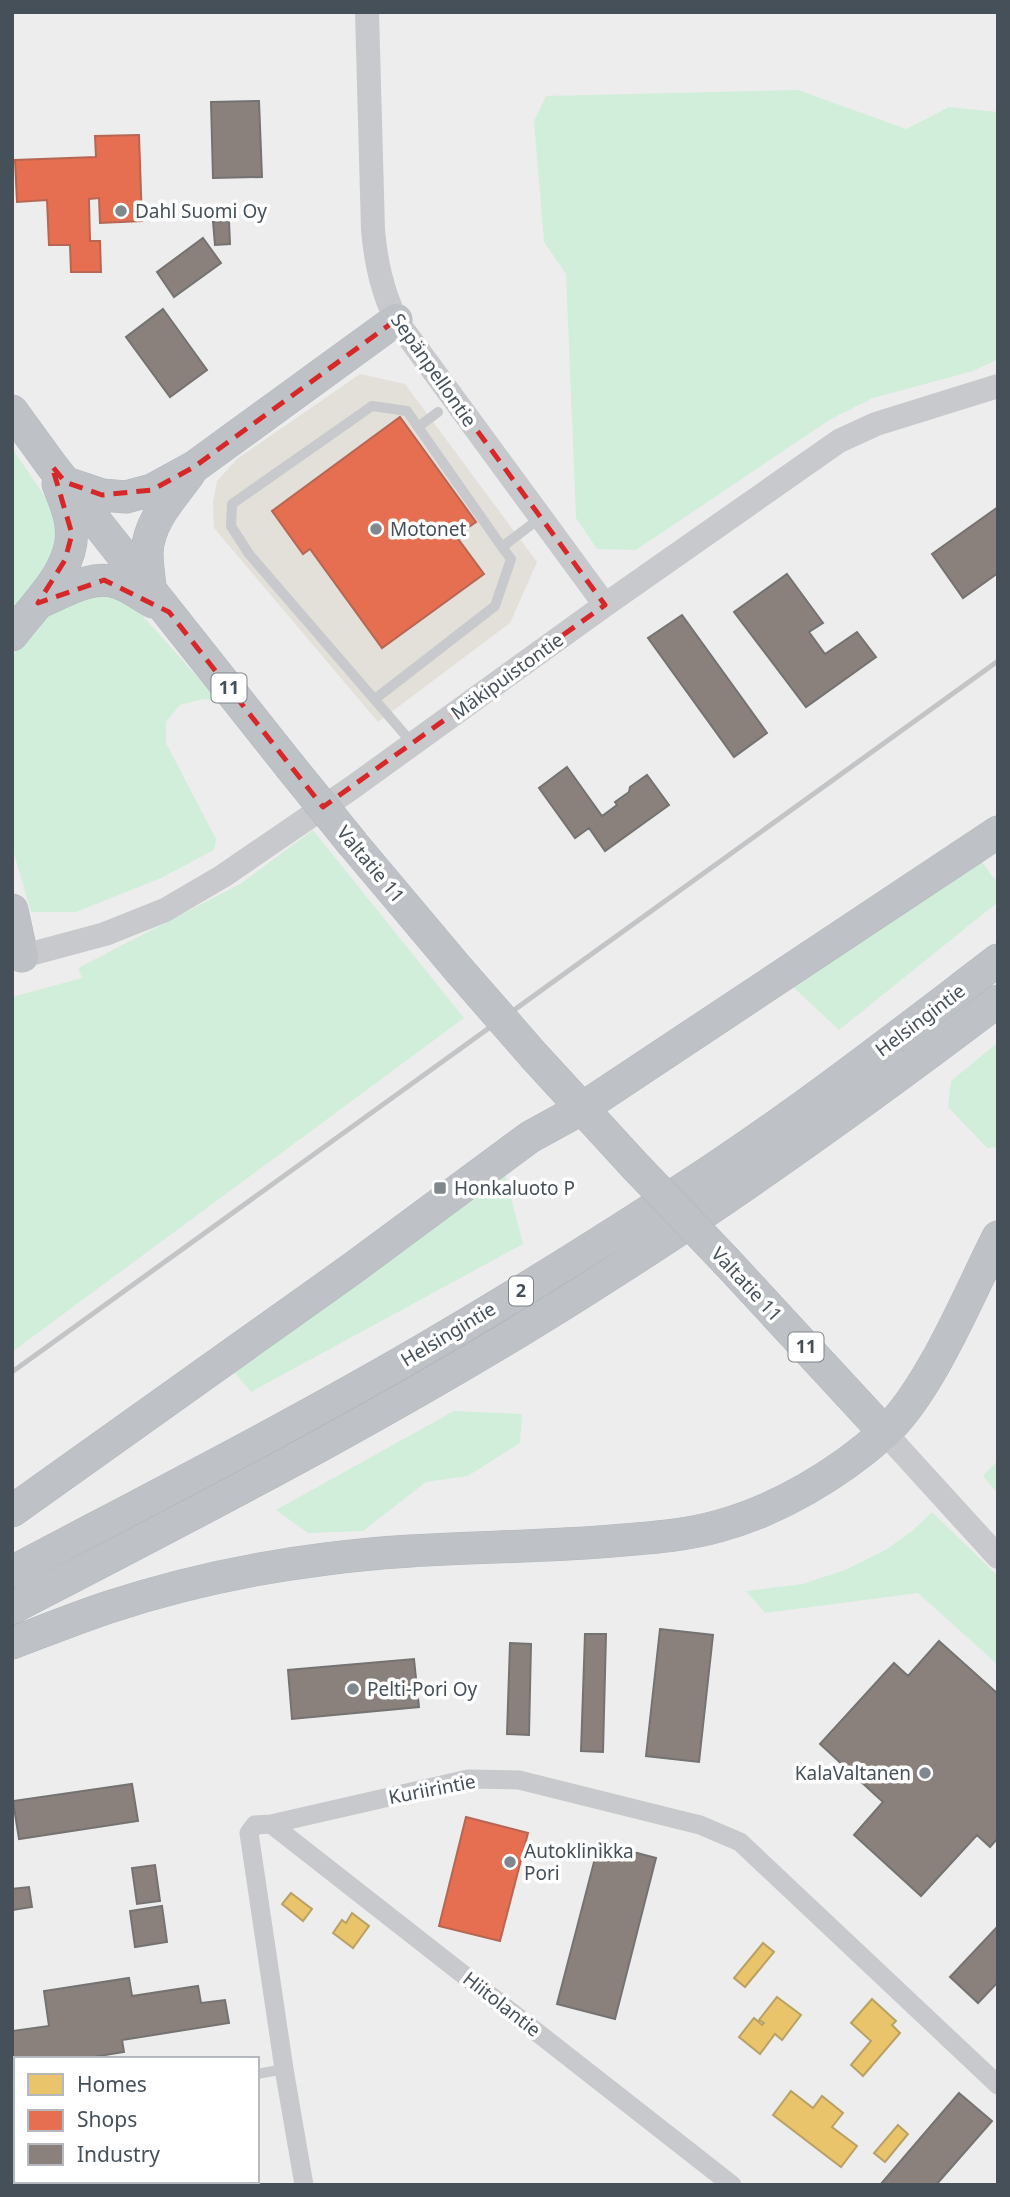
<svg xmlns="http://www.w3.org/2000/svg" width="1010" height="2197" viewBox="0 0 1010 2197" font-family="'Noto Sans',sans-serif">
<rect width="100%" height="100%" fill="#eeeded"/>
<!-- commercial -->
<path fill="#e3e0da" d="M360 374 405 384 537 562 510 623 378 722 214 528 213 502 217 481 237 459Z"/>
<!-- green -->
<path fill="#d1eeda" d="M798 90 906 129 949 107 998 112V359L973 371 873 398 831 419 636 550 597 549 576 518 566 274 544 242 534 121 546 96Z
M12 448 59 517 61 541 12 621Z
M116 593 141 614 220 702 203 699 180 705 166 722V743L216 839 214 850 161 878 76 912H31L12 847V658L17 648 38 623 80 595Z
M313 830 464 1018 12 1352V997L82 978 78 968 240 884Z
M980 859 998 884V902L839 1030 793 987Z
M998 1042V1147L987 1148 948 1107 951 1081Z
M505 1174 523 1244 251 1392 234 1372Z
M454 1411 522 1414 520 1443 468 1476 426 1482 363 1531 308 1533 276 1510Z
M998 1460V1494L983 1476Z
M932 1512 998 1576V1665L918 1593 765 1613 746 1591 802 1584 845 1570 887 1549 912 1531Z"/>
<!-- homes -->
<path fill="#e9c46a" stroke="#b8a165" stroke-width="2" d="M291 1893 312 1909 303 1921 282 1904Z
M352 1913 369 1926 353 1948 333 1933 342 1920 346 1923Z
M763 1943 774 1952 745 1987 734 1978Z
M777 1997 801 2015 782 2040 775 2034 760 2054 739 2037 754 2018 762 2025 764 2023 759 2020Z
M872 1999 896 2021 892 2025 900 2033 863 2076 851 2065 871 2041 851 2023Z
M791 2091 813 2108 822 2096 843 2113 832 2127 857 2146 841 2167 773 2115Z
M898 2125 908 2134 885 2162 874 2153Z"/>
<!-- shops -->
<path fill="#e76f51" stroke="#b66653" stroke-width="2" d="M139 135 142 221 100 223 99 198 89 199 90 241H100L101 272H71L70 245H49L47 200 17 202 15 160 96 157 95 136Z
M400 417 476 522 456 536 484 574 382 648 310 549 303 554 272 511Z
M466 1817 528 1833 500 1941 439 1926Z"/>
<!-- industry -->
<path fill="#8a817c" stroke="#757272" stroke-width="2" d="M259 101 262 177 213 178 211 102Z
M229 221 230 244 215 245 213 222Z
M203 238 221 263 174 297 157 272Z
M163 309 207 370 170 397 126 337Z
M998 507V573L963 598 932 554Z
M787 574 823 623 809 632 825 654 857 632 876 657 806 707 734 612Z
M682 615 767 733 734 757 648 638Z
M567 767 602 816 617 805 615 802 629 792 630 787 647 775 669 805 605 851 589 828 575 838 539 788Z
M660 1629 713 1635 699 1762 646 1756Z
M585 1634H606L603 1752 581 1751Z
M939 1641 998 1694V1838L990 1847 977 1835 921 1896 854 1835 883 1802 820 1744 894 1663 908 1676Z
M510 1643 531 1644 529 1735 507 1734Z
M414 1659 419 1707 292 1719 288 1670Z
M132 1784 138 1821 19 1839 13 1801Z
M599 1843 656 1858 615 2019 557 2004Z
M155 1865 160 1901 137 1904 132 1868Z
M29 1887 32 1907 12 1910V1889Z
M162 1906 167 1942 135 1947 130 1911Z
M998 1926V1982L978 2003 950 1977Z
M129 1978 132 1996 198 1986 201 2003 225 2000 229 2023 122 2040 124 2052 81 2059H16V2069H12V2031L49 2026 44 1991Z
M959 2093 992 2121 936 2185H880Z
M125 2181H145L146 2185H126Z"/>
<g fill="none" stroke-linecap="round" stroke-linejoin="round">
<defs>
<path id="trunk" d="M12 411 52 466 289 765
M66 483 102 495 126 497 152 490 194 467 396 320
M150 587C149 576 147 564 147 553 148 522 172 497 189 474
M38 603C62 593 92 573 119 583 131 587 142 596 153 602
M12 635C34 605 77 568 71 526 70 512 63 497 58 484
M353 844 459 970
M12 910 22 956
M535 1057 636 1167
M727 1262 885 1433
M12 1511 353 1268 530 1137 581 1109 998 832
M12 1572C150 1499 289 1428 423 1350 519 1294 613 1235 706 1174 806 1108 902 1033 998 960
M12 1608C217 1502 423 1396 617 1270 748 1186 874 1095 998 1001
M12 1643C44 1631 76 1618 109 1607 179 1584 253 1568 326 1559 421 1546 517 1549 612 1541 648 1538 684 1536 719 1526 778 1510 838 1474 883 1434 929 1393 969 1294 998 1237"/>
</defs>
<!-- trunk casing -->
<use href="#trunk" stroke="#b2b7bd" stroke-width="33"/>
<!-- service -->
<path stroke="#c7c9cc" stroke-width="10" d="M418 427 502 547
M375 699 495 606 511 559 502 547 540 518
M413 744 249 554 231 526 232 504 372 406 407 411 418 427 438 412
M257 2074 284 2069
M14 2113H16"/>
<!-- minor -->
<path stroke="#c7c9cc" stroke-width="19" d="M271 1824 732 2185
M304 2185 284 2069 249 1833 255 1825 271 1824 468 1779 519 1780 700 1825 740 1842 998 2085"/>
<!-- tertiary -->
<path stroke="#c7c9cc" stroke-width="24" d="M367 12 373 230C376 263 382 290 396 320L605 605
M12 959 105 934 165 910 223 876 353 787 605 605 839 441 876 424 998 386
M885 1433 998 1557"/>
<!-- trunk -->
<use href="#trunk" stroke="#bec2c6" stroke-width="32"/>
<!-- rail -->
<path stroke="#c2c4c6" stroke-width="5" d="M12 1372 998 661"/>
<defs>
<path id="trunk-bridge" d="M289 765 353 844
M459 970 535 1057
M636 1167 727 1262"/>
</defs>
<!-- trunk-bridge casing -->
<use href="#trunk-bridge" stroke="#b2b7bd" stroke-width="33" stroke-linecap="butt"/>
<!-- trunk-bridge -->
<use href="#trunk-bridge" stroke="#bec2c6" stroke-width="32"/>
</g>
<!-- marked area -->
<path fill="none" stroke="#d62828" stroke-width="5" stroke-dasharray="14 9" stroke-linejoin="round" d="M396 320 605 605 323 807 169 612 104 580 38 603 65 560 72 534 52 466 65 482 102 495 152 490 194 467Z"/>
<!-- markers -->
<g fill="#80878d" stroke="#fff" stroke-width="2.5">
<circle cx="121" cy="211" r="7"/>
<circle cx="376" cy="529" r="7"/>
<rect x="433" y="1181" width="14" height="14" rx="3.5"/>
<circle cx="353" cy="1689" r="7"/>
<circle cx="925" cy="1773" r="7"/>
<circle cx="510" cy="1862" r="7"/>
</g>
<g text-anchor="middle" stroke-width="7" stroke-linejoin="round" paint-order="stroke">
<!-- shield labels -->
<g fill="#fff" stroke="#7d848b" stroke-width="2">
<rect x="211.5" y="673.5" width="35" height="29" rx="5"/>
<rect x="509" y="1276.5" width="24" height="29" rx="5"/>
<rect x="788.5" y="1332.5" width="35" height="29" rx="5"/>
</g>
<g font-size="18" font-weight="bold" fill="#455059">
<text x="229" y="694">11</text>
<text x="521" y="1297">2</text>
<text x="806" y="1353">11</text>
</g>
<!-- poi labels -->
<g font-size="19" fill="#455059" stroke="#fff" text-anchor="start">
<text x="135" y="218">Dahl Suomi Oy</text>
<text x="390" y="536">Motonet</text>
<text x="454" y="1195">Honkaluoto P</text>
<text x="367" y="1696">Pelti-Pori Oy</text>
<text x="911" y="1780" text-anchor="end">KalaValtanen</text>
<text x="524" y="1858">Autoklinikka<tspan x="524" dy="22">Pori</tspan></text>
</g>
<!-- street labels -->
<g font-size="19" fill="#455059" stroke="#fff">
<text transform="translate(434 370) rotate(55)" y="7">Sepänpellontie</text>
<text transform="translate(507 676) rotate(-36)" y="7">Mäkipuistontie</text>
<text transform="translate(371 864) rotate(50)" y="7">Valtatie 11</text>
<text transform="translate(920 1020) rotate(-37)" y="7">Helsingintie</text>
<text transform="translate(747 1284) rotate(47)" y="7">Valtatie 11</text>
<text transform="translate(448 1334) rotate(-31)" y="7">Helsingintie</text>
<text transform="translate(432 1789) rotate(-11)" y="7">Kuriirintie</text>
<text transform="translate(502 2004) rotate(38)" y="7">Hiitolantie</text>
</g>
</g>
<!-- border -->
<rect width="1010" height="2197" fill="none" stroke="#455059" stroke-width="28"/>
<!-- legend -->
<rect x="14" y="2057" width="245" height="126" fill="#ffffff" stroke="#b5b9bd" stroke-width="2"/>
<rect x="28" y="2074" width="35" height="21" fill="#e9c46a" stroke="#b5b9bd" stroke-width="2"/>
<text x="77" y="2092" font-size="21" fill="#455059">Homes</text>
<rect x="28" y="2110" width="35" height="21" fill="#e76f51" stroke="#b5b9bd" stroke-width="2"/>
<text x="77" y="2127" font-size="21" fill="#455059">Shops</text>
<rect x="28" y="2144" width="35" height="21" fill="#8a817c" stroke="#b5b9bd" stroke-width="2"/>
<text x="77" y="2162" font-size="21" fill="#455059">Industry</text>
</svg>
